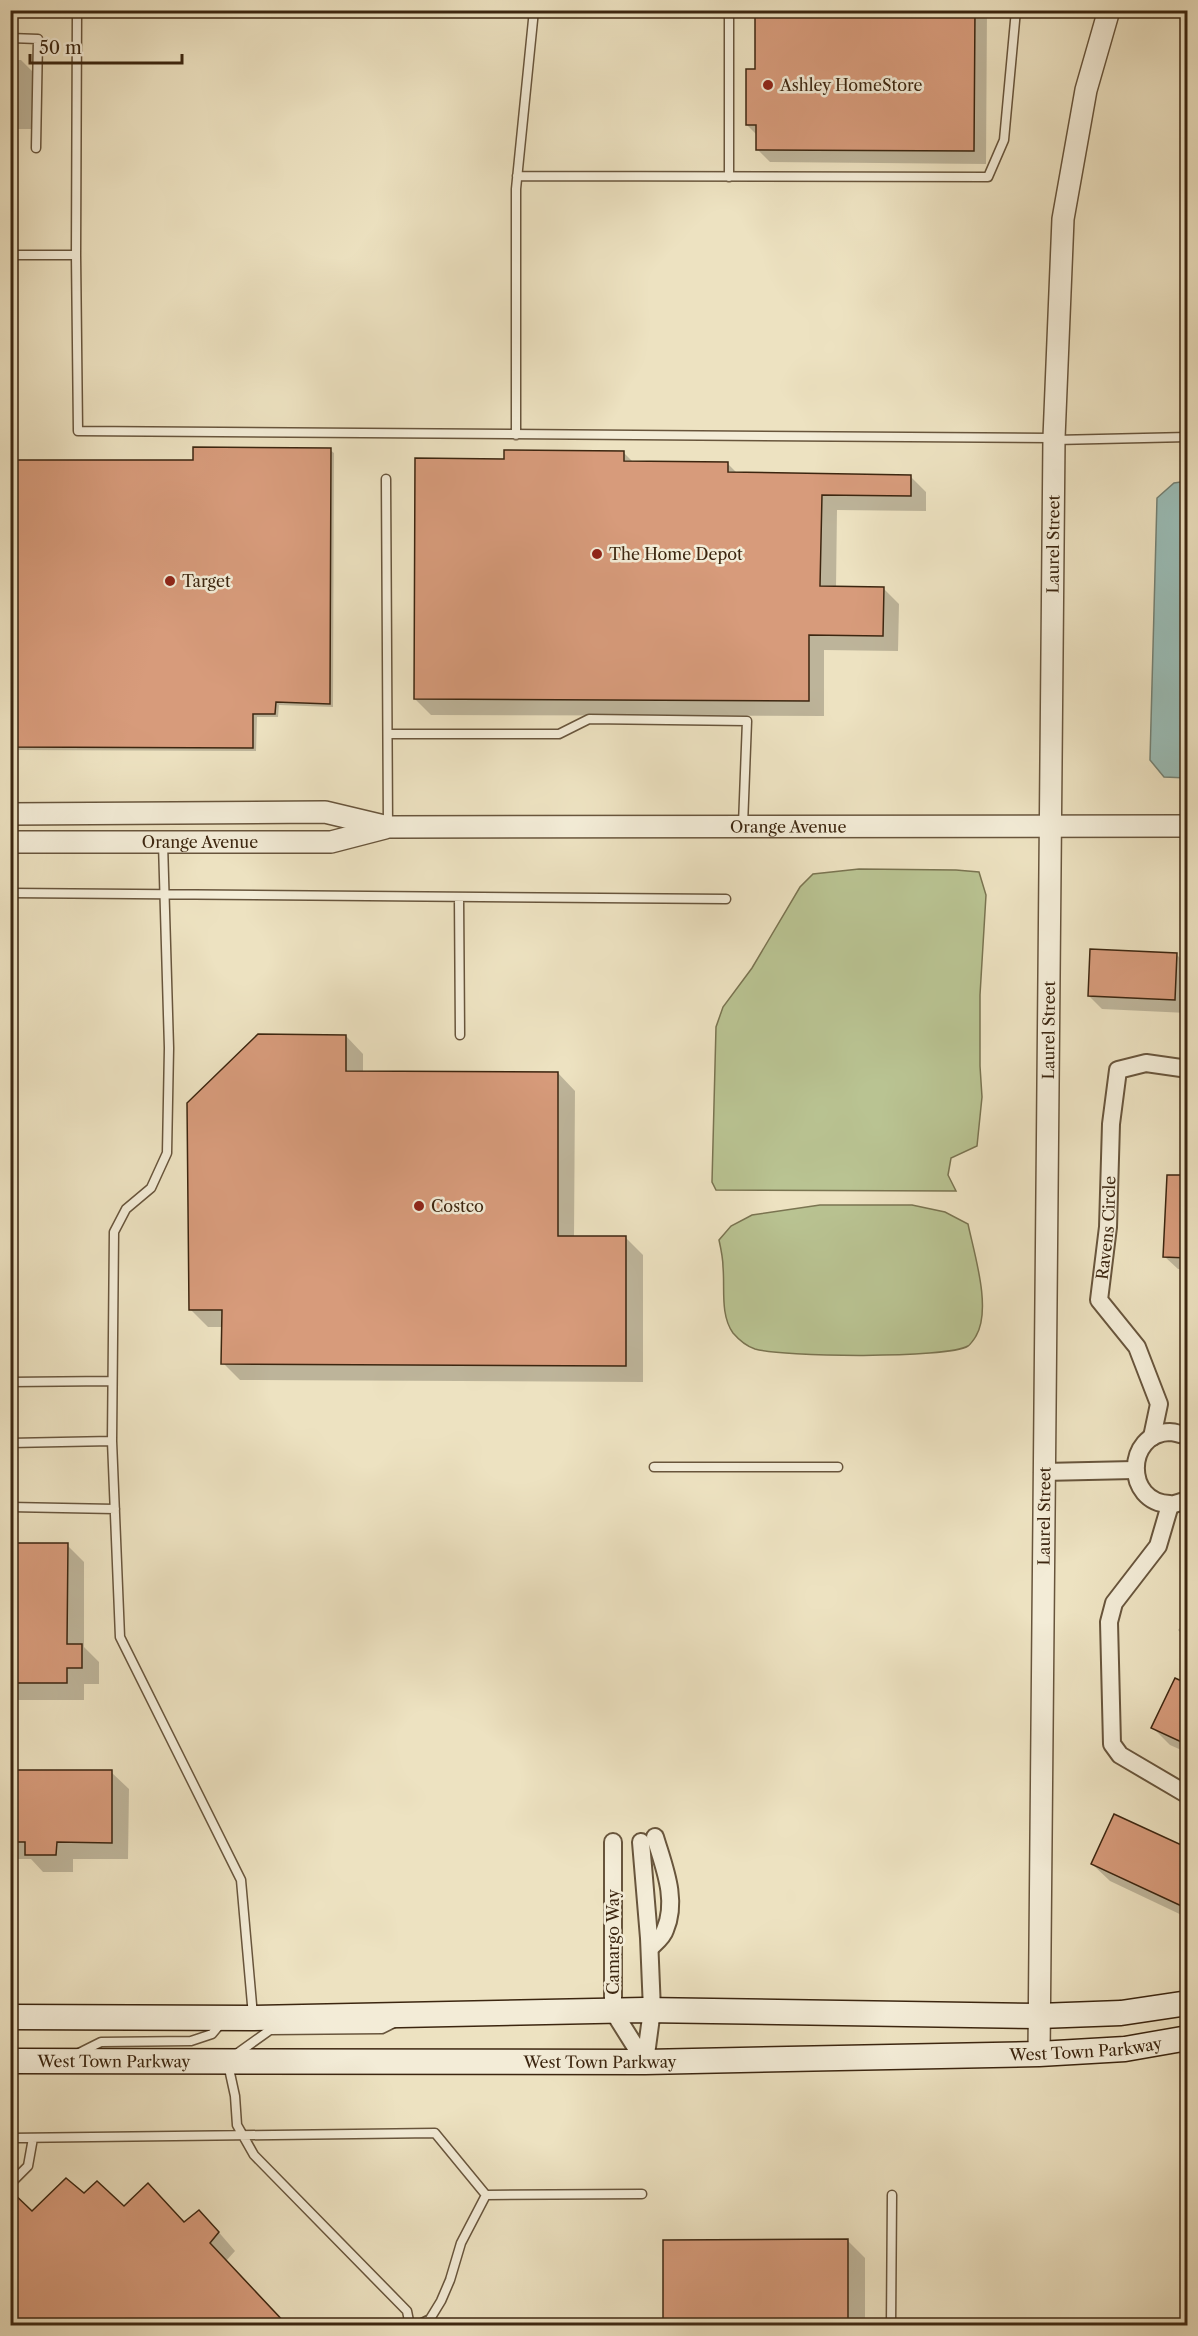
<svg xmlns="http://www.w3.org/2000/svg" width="1198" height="2336" viewBox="0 0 1198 2336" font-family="'Libre Caslon Text',serif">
<rect width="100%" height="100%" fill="#ede2c1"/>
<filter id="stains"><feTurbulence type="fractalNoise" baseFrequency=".00333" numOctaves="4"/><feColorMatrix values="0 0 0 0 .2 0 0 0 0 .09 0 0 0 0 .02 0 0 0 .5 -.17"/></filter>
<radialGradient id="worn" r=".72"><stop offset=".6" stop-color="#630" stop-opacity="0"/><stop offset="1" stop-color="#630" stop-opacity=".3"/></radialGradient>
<!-- green -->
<path fill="#b9c392" stroke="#7a7451" stroke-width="1.5" d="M859 869 956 870 979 872 986 895 980 995V1066L982 1097 977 1146 951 1158 948 1175 956 1191 716 1190 712 1182 716 1027 723 1007 752 968 800 887 813 874Z
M820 1205H912L945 1212 968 1224C974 1253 992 1309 976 1336 975 1338 970 1345 968 1346 947 1359 781 1357 755 1349 746 1346 739 1340 733 1333 720 1315 725 1288 723 1267 723 1258 721 1249 719 1240L731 1226 752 1215Z"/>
<!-- water -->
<path fill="#9abdb7" stroke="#748174" stroke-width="1.5" d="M1187 481V778L1164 777 1150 760 1157 498 1174 483Z"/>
<!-- shadow -->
<path fill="#0003" d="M757 10H987L986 164 770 162 757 149V135L747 125 756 70Z
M10 38 12 60H21L34 73V129H10Z
M330 450 334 453 333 707 279 705 278 717H257L256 751 10 750V461L194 462Z
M623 452 634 463H727L738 474 911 477 926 492V511L837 510 836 588 884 589 899 604 898 651 824 650V716L431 715 415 699 506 460Z
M1176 954 1188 966 1187 1013 1102 1009 1089 996Z
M346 1036 363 1054V1072L558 1073 575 1091 574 1237 626 1238 643 1255V1382L240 1380 223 1363V1327H208L190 1309Z
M1188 1177V1270L1178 1269 1165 1257Z
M1188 1303V1317L1181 1308Z
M10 1545H67L84 1562V1647L99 1662V1684H84V1700H10Z
M1188 1619V1640L1178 1630Z
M1188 1686V1753L1170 1745 1153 1728Z
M10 1771 111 1772 129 1789 128 1859H73V1872H43L31 1859H10Z
M1188 1850V1918L1110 1881 1092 1864Z
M10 2189 33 2213 84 2195 124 2208 216 2229 235 2251 226 2261 286 2326H10Z
M664 2241H848L865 2258V2326H664Z"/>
<!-- building -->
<path fill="#d79b7b" stroke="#3c2610" stroke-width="1.5" d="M755 10H975L974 151 756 150V125H746V69H755Z
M193 447 331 448 330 704 276 702 275 714H253V748L10 747V460H193Z
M504 450 624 451V461L728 462V472L911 475V496L822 495 820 586 884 587 883 636 809 635V701L414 699 415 458 504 459Z
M1090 949 1177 953 1175 1000 1088 996Z
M258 1034 346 1035V1071L558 1072V1236H626V1366L221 1364 222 1310H189L187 1103Z
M1167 1175H1188V1258L1163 1257Z
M10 1543H68L67 1644H82V1668H67V1683H10Z
M1175 1678 1188 1684V1745L1151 1728Z
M10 1770H112V1843L57 1842 56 1855H25V1842H10Z
M1114 1814 1188 1848V1909L1091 1864Z
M66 2178 84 2193 97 2181 124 2206 148 2183 184 2222 199 2210 219 2232 210 2243 287 2325H10V2190L32 2211Z
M848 2239V2325H663V2240Z"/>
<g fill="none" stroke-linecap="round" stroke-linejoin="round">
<defs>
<path id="service" d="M77 10 76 255 78 431 1052 438
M10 38 38 39 36 148
M517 176 988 177 1004 140 1016 10
M729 177V10
M10 255H76
M516 435V189L534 10
M1055 440 1188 437
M386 479 388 827
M388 734H559L589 719 747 721 743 825
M163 843 169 1048 167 1153 151 1188 126 1209 114 1232 112 1441 120 1637 241 1880 253 2016
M10 893 726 899
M459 897 460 1035
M10 1382 112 1381
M10 1443 112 1441
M654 1467H838
M10 1507 115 1509
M77 2054 101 2042 191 2041 212 2034 222 2022
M235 2055 270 2030 382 2029 396 2022
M228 2064 235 2096 237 2125 254 2155 407 2311 410 2326
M10 2138 435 2133 486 2195 642 2194
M10 2184 28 2166 33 2138
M416 2326 430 2319 441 2301 450 2280 461 2243 486 2195
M891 2326 892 2195"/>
<g id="minor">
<path d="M1188 1436C1182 1435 1175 1432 1170 1432 1125 1433 1124 1503 1170 1504 1175 1505 1182 1501 1188 1500"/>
<path id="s1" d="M1152 1437 1159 1404 1137 1347 1099 1300 1108 1227 1111 1124 1118 1070 1146 1063 1188 1069"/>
<path d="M1043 1472 1134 1470"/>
<path d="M1170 1505 1158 1546 1114 1603 1109 1622 1112 1744 1120 1755 1188 1795"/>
<path d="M613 1842V2011L645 2062 652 2010 649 1938 641 1842"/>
<path d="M650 1948C655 1943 663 1937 665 1930 678 1900 664 1867 655 1837"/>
</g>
<g id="tertiary">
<path id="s2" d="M10 814 325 812 388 827 1188 826"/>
<path id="s3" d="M10 842H331L385 828"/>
<path id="s4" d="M1039 2054 1054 438 1063 219 1086 90 1109 10"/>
</g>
<g id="secondary">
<path d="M10 2017 253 2018 644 2010 1039 2016 1121 2013 1188 2003"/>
<path id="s5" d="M10 2061 645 2062 1039 2054 1125 2049 1188 2038"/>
</g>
</defs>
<!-- service casing -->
<use href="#service" stroke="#68553c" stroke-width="11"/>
<!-- minor casing -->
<use href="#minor" stroke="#68553c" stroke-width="20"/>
<!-- tertiary casing -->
<use href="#tertiary" stroke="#68553c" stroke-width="24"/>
<!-- secondary casing -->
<use href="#secondary" stroke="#3c2610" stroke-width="27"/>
<!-- service -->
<use href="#service" stroke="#f3ecd7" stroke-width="8"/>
<!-- minor -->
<use href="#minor" stroke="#f3ecd7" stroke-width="16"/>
<!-- tertiary -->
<use href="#tertiary" stroke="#f3ecd7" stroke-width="21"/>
<!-- secondary -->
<use href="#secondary" stroke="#f3ecd7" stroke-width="24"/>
</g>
<!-- markers -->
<g fill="#8f2418" stroke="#f3ecd7" stroke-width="2">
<circle cx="768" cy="85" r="6"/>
<circle cx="597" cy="554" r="6"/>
<circle cx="170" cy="581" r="6"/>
<circle cx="419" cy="1206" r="6"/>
</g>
<g text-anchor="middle" stroke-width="5" stroke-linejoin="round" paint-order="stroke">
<!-- poi labels -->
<g font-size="16" fill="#3c2610" stroke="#f3ecd7" text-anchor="start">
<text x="780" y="91">Ashley HomeStore</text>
<text x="609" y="560">The Home Depot</text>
<text x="182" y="587">Target</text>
<text x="431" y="1212">Costco</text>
</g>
<!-- street labels -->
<g font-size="16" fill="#3c2610" stroke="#f3ecd7">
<text dy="6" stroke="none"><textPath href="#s4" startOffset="1510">Laurel Street</textPath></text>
<text dy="6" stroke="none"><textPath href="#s2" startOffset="780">Orange Avenue</textPath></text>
<text dy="6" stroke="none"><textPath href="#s3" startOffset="190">Orange Avenue</textPath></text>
<text dy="6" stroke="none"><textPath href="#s4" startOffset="1024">Laurel Street</textPath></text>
<text dy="6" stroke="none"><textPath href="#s1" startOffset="228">Ravens Circle</textPath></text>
<text dy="6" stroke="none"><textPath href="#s4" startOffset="538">Laurel Street</textPath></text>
<text transform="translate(613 1942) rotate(-90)" y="6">Camargo Way</text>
<text dy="6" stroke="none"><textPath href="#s5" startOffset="1076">West Town Parkway</textPath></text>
<text dy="6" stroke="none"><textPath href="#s5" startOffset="104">West Town Parkway</textPath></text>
<text dy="6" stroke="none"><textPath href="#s5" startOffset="590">West Town Parkway</textPath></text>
</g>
</g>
<!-- margin -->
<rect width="1198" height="2336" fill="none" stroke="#ede2c1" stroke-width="36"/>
<rect x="12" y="12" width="1174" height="2312" fill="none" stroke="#3c2610" stroke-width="3"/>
<rect x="18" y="18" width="1162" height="2300" fill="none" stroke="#3c2610" stroke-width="1.5"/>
<!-- scale -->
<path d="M30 54v9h152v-9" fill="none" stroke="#3c2610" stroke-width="3"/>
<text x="39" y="54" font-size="18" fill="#3c2610" stroke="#f3ecd7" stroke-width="4.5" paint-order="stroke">50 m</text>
<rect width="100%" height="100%" filter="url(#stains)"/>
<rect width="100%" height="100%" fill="url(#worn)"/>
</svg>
